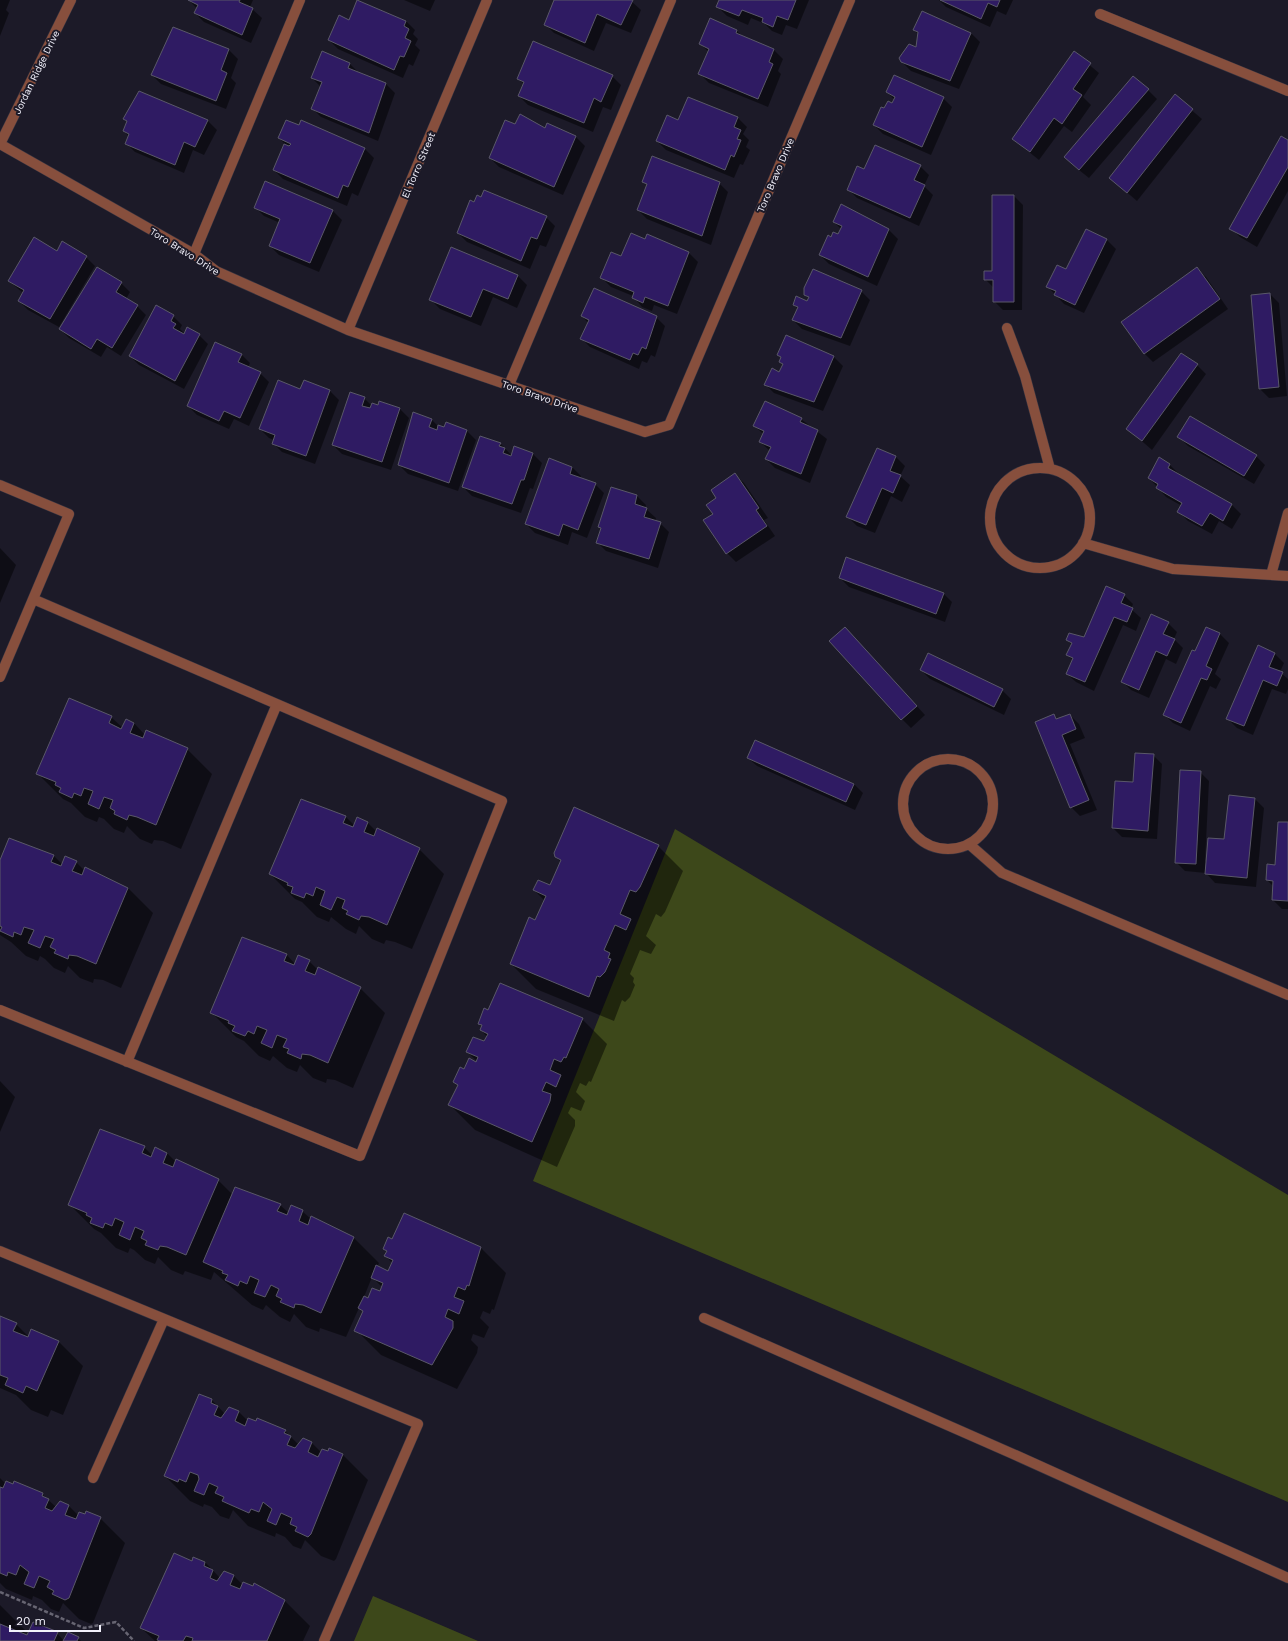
<svg xmlns="http://www.w3.org/2000/svg" width="1288" height="1641" viewBox="0 0 1288 1641" font-family="'Work Sans',sans-serif">
<rect width="100%" height="100%" fill="#1c1a28"/>
<!-- green -->
<path fill="#3d481a" d="M675 829 1288 1195V1502L533 1181Z
M373 1596 478 1641H354Z"/>
<!-- shadow -->
<path fill="#0007" fill-rule="evenodd" d="M0 0H10L6 10 9 13 0 36Z
M189 0H253L250 7 262 18 251 43 204 22 195 13 197 9Z
M404 0H435L430 11Z
M556 0H630L641 10 631 33 606 23 594 51 554 33 545 24Z
M721 0H809L797 29 786 25 782 35 772 31 765 24 751 18 748 25 727 16 718 7Z
M939 0H1013L1006 15 997 11 990 27 946 7Z
M350 21H406L415 30 413 34 418 39 415 45 420 50 413 66 409 64 403 78 338 49 329 40Z
M914 30 971 33 980 42 959 89 911 71 902 62 916 49 918 34Z
M737 31 744 38 774 50 783 59 778 71 781 74 768 107 709 83 700 74 709 52 700 44Z
M229 50 238 59 231 78 236 83 226 109 161 84 152 75Z
M322 52 350 64 359 73 386 84 395 93 378 141 321 117 312 108 321 87 312 78Z
M1074 52 1099 73 1083 97 1091 105 1072 132 1064 126 1039 160 1013 139Z
M612 76 621 85 611 110 603 107 593 132 528 105 519 96 524 84 518 79Z
M1148 90 1157 99 1089 178 1074 166Z
M139 92 208 121 217 130 204 155 193 150 184 173 135 152 126 143 129 137 124 131 128 122 124 119Z
M887 92 943 98 952 107 931 155 883 134 874 125 894 99Z
M1175 96 1202 119 1137 201 1110 178Z
M688 98 738 118 747 127 743 134 749 140 746 147 750 150 743 165 740 164 734 178 666 150 657 141 679 121Z
M516 126 546 129 576 137 585 146 563 195 499 167 490 158Z
M279 138 365 149 374 158 358 196 352 193 347 206 283 179 274 170 285 144Z
M1288 141V191L1257 247 1240 237 1231 228Z
M920 166 929 175 924 186 933 195 919 226 857 198 848 189Z
M644 182 719 183 728 192 711 245 647 219 638 210 647 185Z
M266 183 333 211 342 220 319 272 279 255 270 246 280 223 264 216 255 207Z
M1014 196 1023 205 1022 310H1003L994 301V288L985 279 993 272Z
M474 203 546 217 555 226 546 247 540 245 530 269 467 242 458 233Z
M841 205 889 230 898 239 877 286 829 264 820 255 832 238 838 235 841 229 834 222Z
M646 240 689 253 698 262 677 314 654 305 652 311 642 307 633 296 611 287 602 278 622 258Z
M1107 240 1116 249 1084 313 1064 304 1047 286Z
M57 252 86 257 95 266 59 327 28 310 19 301 23 293 9 281Z
M98 269 121 283 130 292 126 299 137 306 146 315 121 356 107 347 101 357 69 338 60 329Z
M1197 269 1206 277 1228 309 1153 362 1144 353Z
M518 276 527 285 517 308 493 297 481 326 440 309 431 300Z
M861 291 870 300 850 346 802 329 793 320 798 309 794 305 808 302 809 298 805 294Z
M1270 294 1279 303 1287 396 1269 398 1260 389Z
M173 316 182 325 180 329 185 334 199 335 208 344 184 389 139 365 130 356Z
M582 316 656 317 665 326 655 357 651 355 647 363 642 361 639 369 590 347 581 338 588 323Z
M786 336 834 357 843 366 823 411 774 393 765 384 780 373 783 365 780 362 781 358 778 355Z
M241 354 250 363 248 367 260 373 269 382 249 426 234 419 229 429 197 415 188 406Z
M1197 365 1206 374 1152 450 1128 429Z
M304 381 330 391 339 400 315 464 282 452 273 443 274 440 269 438 260 429 301 390Z
M364 398 372 406 378 407 380 403 400 409 409 418 391 470 342 454 333 445Z
M801 419 827 439 810 483 775 468 766 459 770 451 760 442 763 434 755 426Z
M432 420 438 426 467 431 476 440 458 491 408 474 399 465Z
M1179 437 1256 456 1265 465 1254 484 1188 446Z
M500 443 512 456 533 454 542 463 533 489 530 488 521 513 472 496 463 487Z
M896 457 905 466 900 476 910 485 902 502 891 496 875 533 857 526 848 517Z
M550 459 572 467 581 476 580 479 595 484 604 493 587 538 572 532 568 545 535 533 526 524Z
M1170 465 1179 474 1178 475 1232 505 1241 514 1232 529 1219 521 1212 534 1188 521 1179 512 1182 506 1166 497 1149 478Z
M735 475 744 483 768 518 764 520 775 536 736 562 727 553 705 521 714 514 717 498Z
M611 488 637 496 646 505 645 508 656 518 655 522 660 523 669 532 658 568 606 551 597 542 602 530 599 527Z
M0 548 16 565 0 603Z
M840 578 943 593 952 602 945 622 849 587Z
M1124 595 1133 604 1131 609 1141 618 1136 631 1123 625 1094 691 1076 682 1067 674 1073 660 1067 655 1072 645 1067 640 1084 638Z
M1168 623 1177 632 1174 639 1183 648 1176 664 1166 659 1149 698 1131 690 1122 681Z
M1207 629 1220 634 1229 643 1215 674 1221 679 1216 689 1210 686 1190 731 1173 723 1164 714Z
M854 637 925 715 911 728 902 719Z
M1275 654 1284 663 1280 672 1288 679V689L1286 694 1272 689 1253 735 1237 728 1228 719Z
M921 670 1002 690 1011 699 1004 715 930 679Z
M1054 715 1058 720 1070 715 1079 724 1085 738 1070 744 1097 810 1080 816 1071 807Z
M111 717 123 728 134 723 145 735 187 749 212 774 181 849 163 841 154 840 152 844 140 839 127 826 124 833 114 829 104 819 99 817 97 822 85 817 71 803 63 799 38 774Z
M1153 755 1162 764 1157 839 1122 837 1113 828 1134 783Z
M748 758 854 784 863 793 855 810 757 766Z
M1200 772 1209 781 1205 862 1225 840 1255 799 1264 808 1256 887 1215 883 1206 873 1185 871 1176 862Z
M346 817 354 825 357 818 368 823 377 832 419 849 444 874 412 949 395 942 386 940 384 944 372 939 359 926 356 934 346 929 331 917 329 922 317 917 302 902 295 899 270 874Z
M1288 823V909H1282L1273 900V886L1267 880 1276 866Z
M10 839 54 856 62 864 76 862 85 871 128 888 153 913 121 988 103 980 94 979 93 983 80 978 68 966 65 973 54 968 45 959 40 956 38 961 26 956 11 942 0 935V862Z
M658 846 683 871 665 912 661 917 656 914 646 936 656 945 651 954 640 950 630 974 634 978 633 982 635 985 630 997 625 1002 622 1000 614 1021 536 989 511 964 536 921 545 901 534 890 551 886 561 862 556 857Z
M242 938 287 955 295 964 309 961 318 970 360 988 385 1013 353 1088 335 1080 327 1079 326 1083 313 1078 300 1065 297 1072 287 1068 273 1056 270 1061 259 1056 244 1041 236 1037 211 1012Z
M489 1011 582 1019 607 1044 591 1082 589 1081 586 1086 580 1083 576 1092 585 1101 581 1111 571 1107 568 1113 575 1120V1126L557 1167 475 1130 450 1105 459 1086 454 1082 465 1070 477 1061 467 1052 485 1043 487 1037 481 1030 482 1027 479 1023Z
M0 1081 15 1097 0 1132Z
M144 1147 153 1156 167 1153 176 1162 218 1180 233 1195 280 1205 289 1213 302 1211 311 1219 354 1238 379 1263 377 1267 389 1272 392 1263 386 1256 388 1252 384 1249 481 1248 506 1273 494 1310 492 1309 490 1314 483 1311 480 1318 489 1327 484 1338 473 1334 471 1340 478 1347 477 1353 457 1389 381 1355 356 1330 364 1312 359 1308 346 1337 320 1328 319 1332 306 1327 294 1314 290 1322 280 1317 266 1305 263 1310 252 1305 214 1272 211 1280 185 1271 183 1275 171 1270 158 1257 155 1264 145 1260 134 1250 130 1248 128 1253 116 1248 101 1233 94 1229 69 1204ZM372 1277 382 1287 380 1292 368 1299 364 1297Z
M0 1317 16 1324 29 1337 58 1341 83 1366 63 1415 51 1410 48 1417 31 1410 16 1395 0 1388Z
M200 1395 212 1400 225 1414 238 1411 248 1421 285 1431 299 1445 312 1443 321 1452 328 1453 329 1450 343 1455 368 1480 336 1559 334 1561 321 1556 305 1540 301 1549 293 1546 285 1537 276 1533 275 1537 248 1526 233 1510 229 1519 220 1516 212 1507 204 1504 203 1507 190 1501 165 1476Z
M0 1478 6 1484 42 1494 56 1507 60 1502 69 1506 78 1515 100 1518 125 1543 93 1623 91 1624 79 1619 63 1603 59 1612 51 1609 42 1600 33 1596 32 1600 6 1589 0 1583Z
M192 1562H205L220 1578 225 1572 234 1576 243 1585 285 1601 310 1626 303 1641H155L141 1628Z
M0 1605 25 1630 24 1635 27 1636 57 1633 64 1641 78 1638 81 1641H0Z"/>
<!-- building -->
<path fill="#2f1b63" stroke="#5a5869" d="M188 0H240L239 2 253 8 242 35 194 13 198 5Z
M357 0 406 21 404 26 409 29 405 38 411 41 404 57 400 56 394 70 328 40 339 15 349 20Z
M554 0H633L621 25 597 14 585 43 544 25Z
M719 0H796L788 20 777 16 773 27 762 22 763 18 742 10 739 16 716 7Z
M940 0H1000L997 7 988 3 981 19Z
M922 11 971 33 950 81 901 62 899 58 909 44 916 47 918 32 913 30Z
M710 18 737 30 736 33 774 49 769 62 773 64 758 99 698 74 709 49 699 44Z
M173 27 229 49 221 70 227 73 216 101 151 75Z
M533 41 613 75 601 102 594 98 584 123 518 96 524 82 517 79Z
M322 51 350 63 348 68 386 83 369 133 311 109 322 82 311 78Z
M1074 51 1091 63 1073 89 1082 95 1062 124 1054 118 1030 152 1012 139Z
M894 75 944 97 922 147 873 125 881 107 884 108 888 101 892 103 895 97 886 92Z
M1133 76 1149 89 1079 170 1064 157Z
M139 91 208 120 195 147 184 142 175 165 125 144 129 134 123 131 127 121 123 119Z
M1175 94 1193 109 1127 193 1109 178Z
M688 97 738 117 734 127 741 130 737 139 741 140 734 157 731 155 725 170 656 141 667 115 678 120Z
M520 114 545 128 547 123 576 136 554 187 489 158 505 120 515 124Z
M286 120 299 125 301 120 365 148 348 187 343 185 338 198 273 170 284 144 289 146 291 144 278 138Z
M1281 136 1288 140V167L1247 238 1229 229Z
M875 145 921 165 914 180 925 185 910 218 847 190 857 166 864 169Z
M652 156 720 182 702 236 637 210 647 184 642 182Z
M265 181 333 210 310 263 269 246 280 219 254 208Z
M484 190 547 216 537 239 531 237 521 261 457 233 470 200 474 202 477 195 481 197Z
M992 195H1014V302H993V280H984V271H992Z
M841 204 889 229 868 277 819 255 828 235 831 237 833 232 838 234 842 226 833 222Z
M1086 229 1107 239 1075 305 1054 295 1056 291 1046 287 1057 265 1066 269Z
M631 233 645 239 647 234 689 252 668 306 645 297 643 303 632 298 634 292 600 278 611 252 621 256Z
M34 237 57 251 62 241 87 256 50 319 18 301 24 290 8 281Z
M451 247 518 275 508 299 483 289 471 317 429 300Z
M97 267 122 282 116 292 138 305 112 348 97 339 91 349 59 329Z
M1197 267 1220 299 1144 354 1121 322Z
M813 269 862 290 841 338 792 320 798 307 793 305 796 296 807 301 809 297 804 295V288Z
M594 288 657 316 646 349 642 347 638 355 633 353 630 360 580 339 589 320 581 316Z
M1270 293 1279 387 1259 389 1251 295Z
M156 305 174 315 171 321 176 324 173 328 184 334 187 327 200 334 175 381 129 356Z
M786 335 834 356 814 402 764 385 772 368 779 372 783 364 779 362 781 357 777 355Z
M215 342 242 354 238 362 261 372 240 418 224 411 219 421 187 406Z
M1181 353 1198 364 1142 441 1126 429Z
M278 380 300 389 304 380 330 390 306 456 272 444 275 435 259 429Z
M350 392 365 397 362 406 370 408 372 403 378 405 379 401 400 408 382 462 332 445Z
M765 401 802 418 800 422 818 430 801 474 765 459 771 447 759 442 764 431 753 426Z
M413 412 432 419 429 427 437 430 438 425 444 427 446 422 467 430 449 483 398 465Z
M1190 416 1257 455 1244 476 1177 437Z
M480 436 501 443 499 446 505 448 503 453 511 456 514 446 533 453 524 480H521L512 504 462 487Z
M877 448 896 456 890 471 901 475 893 493 882 488 866 525 846 517Z
M1159 457 1170 464 1168 468 1232 504 1223 521 1210 513 1202 526 1177 512 1182 503 1156 488 1158 484 1148 478Z
M549 458 572 467 570 474 596 483 578 530 563 524 559 536 525 524Z
M735 473 759 508 756 510 767 526 726 554 703 520 713 514 706 505 716 498 711 490Z
M611 487 637 495 635 504 647 508 644 517 661 522 649 559 596 543 601 528 598 527Z
M846 557 944 593 936 614 839 578Z
M1106 586 1125 594 1121 603 1133 608 1127 622 1114 617 1085 682 1066 674 1073 658 1066 655 1072 643 1066 640 1069 633 1084 637Z
M1151 614 1169 622 1163 634 1175 639 1167 656 1156 651 1139 690 1121 682Z
M845 627 917 706 901 720 829 641Z
M1206 627 1220 633 1206 666 1212 669 1207 680 1201 678 1181 723 1163 715 1192 650 1195 651Z
M1258 645 1275 653 1269 667 1283 672 1277 686 1263 680 1244 726 1226 719Z
M928 653 1003 689 994 707 920 670Z
M69 698 112 716 109 723 121 729 126 719 134 723 130 733 143 738 146 730 188 748 156 825 137 817 129 815 127 820 114 814 115 811 110 808 113 800 104 797 99 809 88 804 93 791 84 788 81 796 74 793 72 798 59 792 61 788 55 785 56 782 36 774Z
M1054 714 1056 719 1070 714 1076 729 1062 735 1089 800 1070 808 1035 722Z
M755 740 854 784 846 802 747 758Z
M1135 753 1154 754 1148 831 1112 828 1115 781 1133 782Z
M1180 770 1201 771 1196 864 1175 863Z
M1229 795 1255 798 1247 878 1205 874 1208 838 1224 839Z
M301 799 346 816 343 823 353 827 357 817 368 822 364 832 374 836 377 828 420 848 387 925 369 917 361 916 359 920 346 914 348 911 342 908 345 900 337 897 331 910 320 905 325 891 316 887 313 896 306 893 304 898 291 893 293 887 287 885 288 883 269 874Z
M574 807 659 845 640 887 636 892 630 890 620 914 631 919 626 930 615 925 604 950 610 953 608 958 611 959 605 972 600 977 597 976 589 997 510 964 529 917 535 920 546 896 533 890 538 880 550 885 561 860 555 857 554 853Z
M1278 822H1288V901L1272 900 1273 881 1266 880 1267 864 1275 865Z
M9 838 54 855 51 862 61 866 65 856 77 861 72 871 82 875 85 867 128 888 96 964 77 956 69 955 68 959 54 953 56 950 50 947 54 939 45 936 40 948 28 943 34 930 24 927 21 935 14 932 13 937 0 931 2 927 0 926V860Z
M242 937 287 954 284 961 294 965 298 955 310 960 305 971 315 975 318 967 361 987 328 1063 310 1055 302 1054 301 1059 287 1053 289 1049 283 1047 287 1039 277 1035 272 1048 261 1043 267 1030 257 1026 254 1034 248 1031 245 1036 232 1031 235 1026 228 1023 229 1021 210 1013Z
M500 983 583 1018 566 1058 564 1057 561 1062 554 1059 550 1070 561 1075 556 1087 546 1082 542 1091 551 1094 550 1101 532 1142 448 1105 458 1085 453 1082 460 1067 464 1069 469 1058 476 1062 478 1057 466 1052 473 1037 484 1041 488 1034 480 1030 482 1025 478 1024 484 1008 488 1010Z
M100 1129 145 1146 142 1153 151 1157 155 1147 167 1153 163 1163 173 1167 176 1159 219 1179 186 1255 167 1247 160 1246 158 1250 145 1245 147 1241 141 1238 144 1231 135 1227 130 1240 119 1235 124 1222 115 1218 112 1226 105 1223 103 1228 90 1223 92 1218 86 1215 87 1213 68 1205Z
M235 1187 281 1204 277 1211 287 1215 291 1205 303 1210 299 1221 308 1225 311 1216 354 1237 321 1313 303 1305 295 1304 294 1308 280 1302 282 1299 276 1296 279 1289 271 1285 265 1297 254 1293 259 1280 250 1276 247 1284 240 1281 238 1286 225 1280 228 1275 222 1273 223 1271 203 1262Z
M404 1213 481 1247 469 1286 467 1285 465 1290 458 1287 454 1297 464 1301 459 1314 448 1309 445 1317 453 1321V1328L432 1365 354 1331 363 1311 358 1308 364 1296 368 1298 372 1288 380 1291 383 1283 371 1278 376 1265 388 1271 393 1260 384 1256 387 1251 383 1249 388 1237 392 1239Z
M0 1316 17 1323 13 1331 28 1337 31 1329 59 1341 37 1391 26 1386 23 1393 5 1385 8 1378 0 1375Z
M199 1394 212 1399 211 1403 218 1406 214 1415 221 1418 229 1407 239 1411 235 1421 245 1426 248 1418 256 1421 257 1418 286 1430 284 1433 291 1436 287 1445 295 1448 303 1438 312 1442 308 1452 318 1457 322 1449 328 1451 329 1448 343 1454 311 1534 308 1537 295 1531 297 1527 290 1524 292 1518 281 1513 276 1525 267 1521 272 1509 263 1502 259 1512 251 1509 249 1513 222 1501 224 1497 215 1493 218 1487 209 1483 204 1495 194 1491 199 1479 198 1475 190 1472 186 1482 179 1479 178 1482 164 1476Z
M6 1481 13 1484 14 1481 43 1493 42 1496 49 1499 45 1508 52 1511 60 1501 69 1505 65 1515 76 1519 79 1512 85 1514 86 1511 101 1517 69 1598 65 1600 52 1594 54 1591 47 1587 50 1581 39 1576 34 1588 24 1584 29 1572 20 1565 16 1575 8 1572 7 1576 0 1573V1487L3 1488Z
M174 1553 192 1561 193 1557 205 1562 204 1566 213 1570 210 1578 217 1581 224 1571 234 1575 230 1585 240 1589 243 1582 253 1586 254 1583 285 1600 267 1641H192L193 1638 186 1636 183 1641H160L157 1640 159 1636 140 1628Z
M33 1622 58 1632 54 1641H0V1624L27 1635Z
M68 1632 79 1637 77 1641H63Z"/>
<g fill="none" stroke-linecap="round" stroke-linejoin="round">
<defs>
<path id="service" d="M1100 14 1288 91
M194 254 300 0
M1007 328 1025 376 1050 469
M509 385 671 0
M990 518a50 50 0 1 1 100 0a50 50 0 1 1-100 0Z
M0 485 69 514 0 677
M1083 543 1173 569 1288 576
M1271 575 1288 513
M903 804a45 45 0 1 1 90 0a45 45 0 1 1-90 0Z
M969 844 1002 873 1288 995
M0 1010 360 1156 502 801 33 599
M127 1062 277 704
M0 1251 418 1424 324 1641
M704 1318 1013 1454 1288 1578
M93 1478 164 1319"/>
<path id="minor" d="M0 144 194 254 216 271 348 330 645 432 669 425 850 0
M0 144 71 0
M348 330 487 0"/>
</defs>
<!-- service casing -->
<use href="#service" stroke="#363441" stroke-width="11"/>
<!-- minor casing -->
<use href="#minor" stroke="#363441" stroke-width="11"/>
<!-- path -->
<path stroke="#676572" stroke-width="2.5" stroke-dasharray="4 2" stroke-linecap="butt" d="M0 1592 84 1628 116 1622 134 1641"/>
<!-- service -->
<use href="#service" stroke="#874f3d" stroke-width="10"/>
<!-- minor -->
<use href="#minor" stroke="#874f3d" stroke-width="10"/>
</g>
<g text-anchor="middle" stroke-width="4" stroke-linejoin="round" paint-order="stroke">
<!-- street labels -->
<g font-size="10" fill="#f2f1fb" stroke="#1c1a28">
<text transform="translate(36 72) rotate(-64)" y="4">Jordan Ridge Drive</text>
<text transform="translate(418 165) rotate(-67)" y="4">El Torro Street</text>
<text transform="translate(775 175) rotate(-67)" y="4">Toro Bravo Drive</text>
<text transform="translate(185 251) rotate(32)" y="4">Toro Bravo Drive</text>
<text transform="translate(540 396) rotate(19)" y="4">Toro Bravo Drive</text>
</g>
</g>
<!-- scale -->
<path d="M10 1625v6h90v-6" fill="none" stroke="#f2f1fb" stroke-width="2"/>
<text x="16" y="1625" font-size="12" fill="#f2f1fb" stroke="#1c1a28" stroke-width="3" paint-order="stroke">20 m</text>
</svg>
